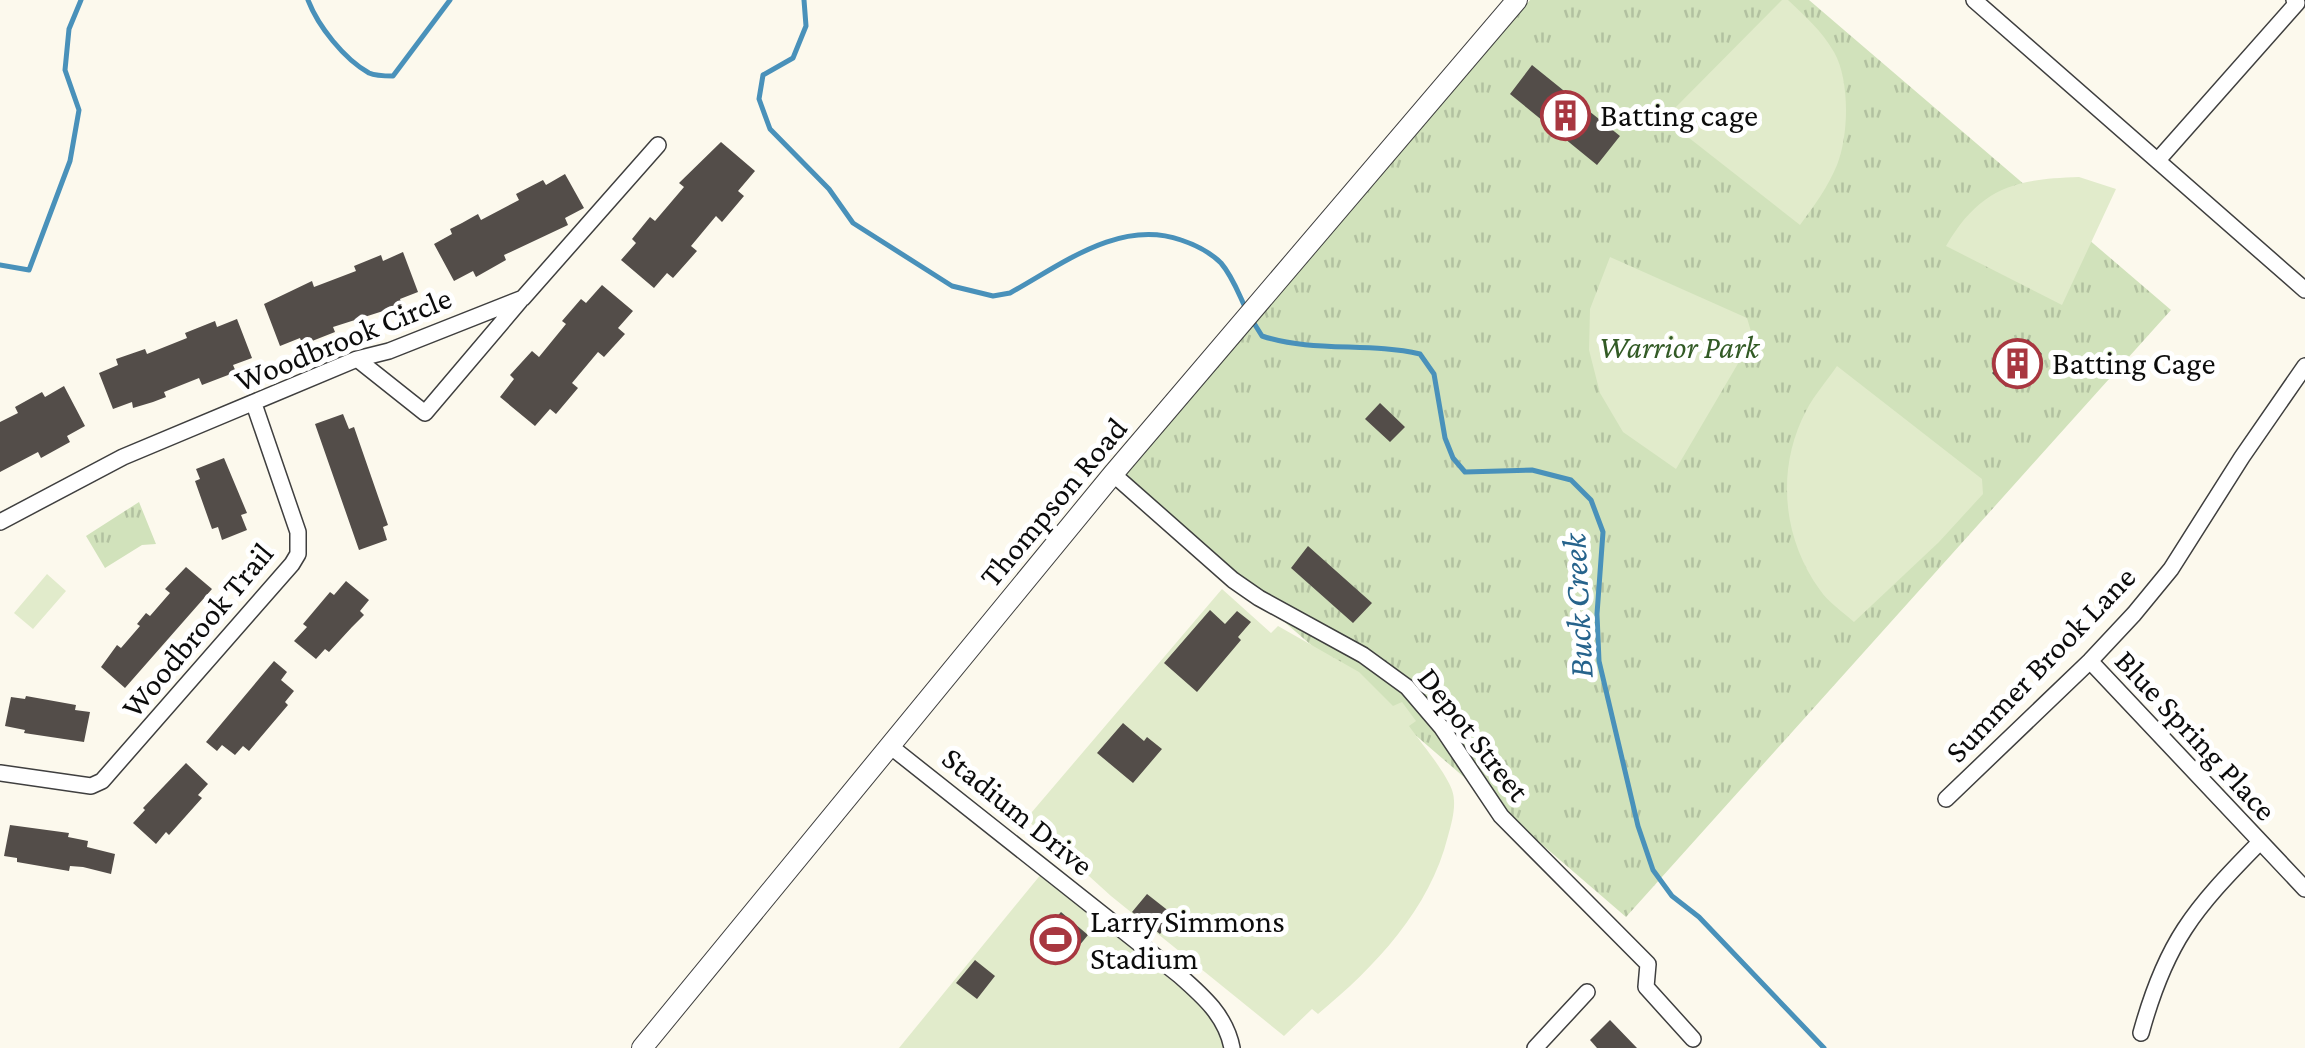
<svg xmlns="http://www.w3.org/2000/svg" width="2305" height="1048" viewBox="0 0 2305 1048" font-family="'Crimson Pro',serif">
<defs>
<pattern id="park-tufts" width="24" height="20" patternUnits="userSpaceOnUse" patternTransform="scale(2.5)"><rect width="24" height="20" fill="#d1e2bb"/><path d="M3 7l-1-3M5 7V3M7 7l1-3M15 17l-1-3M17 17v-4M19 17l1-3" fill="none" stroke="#b2c1a0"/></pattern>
</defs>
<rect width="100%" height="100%" fill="#fcf9ed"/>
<!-- park -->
<path fill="url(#park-tufts)" d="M1530 0H1809L2171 310 1626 917 1113 474Z
M139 502 156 544 142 545 105 568 86 536Z"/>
<!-- pitch -->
<path fill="#e1ebcb" d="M1782 0H1788C1805 16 1822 31 1834 52 1850 80 1849 135 1837 165 1828 187 1814 206 1800 225L1670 123 1671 112Z
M2079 177 2116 189 2062 305 1946 246C1980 188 2014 179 2079 177Z
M1610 257 1747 318 1753 338 1676 469 1623 432 1600 393 1589 350 1590 309Z
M1837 366 1982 479 1983 494 1939 542 1854 622C1843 612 1828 602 1820 590 1782 538 1776 468 1806 411 1814 395 1827 381 1837 366Z
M47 574 66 591 33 629 14 613Z
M1222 589 1271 633 1278 626 1359 672 1393 706 1402 702 1416 721 1409 726C1421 743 1445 771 1452 790 1457 804 1452 822 1448 836 1430 909 1375 967 1318 1014L1312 1009 1284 1036 1111 896 1026 819Z
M1042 873 1201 1005 1222 1029 1226 1048H899Z"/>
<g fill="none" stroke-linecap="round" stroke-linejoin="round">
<!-- stream -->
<path stroke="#4991ba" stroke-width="5" d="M308 0C318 26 344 59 369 73 376 76 385 76 393 76L450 0
M804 0 806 26 793 58 763 75 759 99 770 129 829 189 853 223 952 286 993 296 1010 293C1061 265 1120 218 1181 240 1196 245 1210 252 1221 263 1233 277 1239 295 1247 311
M0 265 29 270 70 161 79 110 65 70 69 29 81 0
M1252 320 1262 336C1314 353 1368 342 1420 354L1434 374 1445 438 1453 458 1465 472 1532 470 1571 480 1591 500 1603 532 1597 614 1599 661 1638 826 1653 870 1672 896 1699 917 1824 1048"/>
</g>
<!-- building -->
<path fill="#534d49" d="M1532 65 1620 136 1597 165 1510 94Z
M721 142 755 171 738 191 744 196 722 222 716 216 691 246 697 251 673 278 667 273 654 288 621 260 636 243 632 239 650 217 655 221 684 187 679 183Z
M565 174 584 208 565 218 568 225 504 255 506 260 476 277 473 271 454 281 434 244 452 234 450 229 462 223 478 214 481 220 519 200 516 194 543 180 546 185Z
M403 252 418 292 400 299 402 305 333 327 335 332 302 345 300 338 280 346 264 304 312 281 314 287 356 271 354 266 381 255 383 261Z
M602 285 633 311 618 328 625 334 604 357 598 352 572 383 578 388 556 414 550 409 535 426 500 397 514 379 510 375 532 351 539 357 566 324 562 321 581 299 586 303Z
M237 319 252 358 233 365 236 372 202 385 199 378 164 392 166 397 153 402 133 408 132 402 113 409 99 373 118 365 116 359 145 349 147 354 187 338 185 333 215 321 217 327Z
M2028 339 2042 354 2006 387 1992 373Z
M64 386 85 426 67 436 70 442 41 458 38 452 0 472V422L18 413 15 407 42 392 45 397Z
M1380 403 1405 427 1390 442 1365 419Z
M343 414 349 429 354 427 388 525 383 527 387 540 359 550 315 424Z
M224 458 247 513 241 515 247 530 222 540 218 527 212 529 195 481 200 479 196 469Z
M1308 546 1372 603 1353 623 1291 568Z
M186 567 212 589 125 688 101 667 117 645 121 648 140 626 137 624 146 613 150 616 170 593 165 589Z
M346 581 369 600 360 611 364 615 352 627 329 652 325 649 316 659 294 641 307 627 303 624 330 592 334 595Z
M1210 610 1225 624 1237 611 1251 622 1238 637 1241 640 1197 692 1164 663Z
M274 661 287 672 281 680 294 691 285 702 288 705 249 751 243 746 235 755 222 745 217 751 206 742Z
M26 696 76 705 75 710 90 712 84 742 24 733 25 730 5 726 11 697 25 699Z
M1123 723 1144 741 1147 737 1162 749 1133 783 1097 753Z
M186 763 208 784 198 795 202 798 169 835 166 832 156 844 133 823 145 810 143 808Z
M10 825 69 833 68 837 88 841 87 847 115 854 111 874 83 867 70 866 69 871 17 862V858L4 856Z
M1147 894 1175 916 1160 934 1132 912Z
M1061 912 1088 935 1074 952 1046 929Z
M975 960 995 976 977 999 956 983Z
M1610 1020 1637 1048H1597L1590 1040Z"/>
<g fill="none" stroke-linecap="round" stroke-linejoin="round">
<defs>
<path id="minor" d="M1974 0 2305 290
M2158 160 2297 3 2294 0
M357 359 425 413 520 301
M1113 474 1233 580 1259 598 1363 655 1407 687 1442 728 1501 816 1648 964 1646 987 1693 1039
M0 522 123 457 357 359 389 351 523 298 658 145
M2090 661 2305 889
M890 746 1179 975C1203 996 1226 1016 1232 1048
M0 773 91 786 102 781 292 564 298 554V532L254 404
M1946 799 2090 661 2134 614 2171 569 2242 457 2305 366
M2141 1033C2166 942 2193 910 2259 843
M1535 1048 1587 992"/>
<path id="tertiary" d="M642 1048 1113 474 1517 0"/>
</defs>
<!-- minor casing -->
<use href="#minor" stroke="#3f3f3f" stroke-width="18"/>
<!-- tertiary casing -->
<use href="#tertiary" stroke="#3f3f3f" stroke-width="22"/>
<!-- minor -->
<use href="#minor" stroke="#fff" stroke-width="15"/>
<!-- tertiary -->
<use href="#tertiary" stroke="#fff" stroke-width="20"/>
</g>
<!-- icons -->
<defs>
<symbol id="building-ring" viewBox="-11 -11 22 22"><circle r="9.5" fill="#fff" stroke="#a83740" stroke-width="1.5"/><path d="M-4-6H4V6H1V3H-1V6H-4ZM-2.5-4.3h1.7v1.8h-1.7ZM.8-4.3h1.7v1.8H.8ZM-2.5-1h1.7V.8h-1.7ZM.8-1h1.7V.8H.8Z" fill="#a83740"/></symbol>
<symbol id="stadium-ring" viewBox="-11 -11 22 22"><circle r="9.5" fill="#fff" stroke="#a83740" stroke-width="1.5"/><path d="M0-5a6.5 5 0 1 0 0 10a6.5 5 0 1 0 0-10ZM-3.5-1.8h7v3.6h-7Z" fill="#a83740"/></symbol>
</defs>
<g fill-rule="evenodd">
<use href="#building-ring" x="1538" y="88" width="55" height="55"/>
<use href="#building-ring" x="1990" y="336" width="55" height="55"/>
<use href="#stadium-ring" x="1028" y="912" width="55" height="55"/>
</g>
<g text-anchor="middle" stroke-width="10" stroke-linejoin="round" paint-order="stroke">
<!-- poi labels -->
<g font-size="32" fill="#0c0c0c" stroke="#fff" text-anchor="start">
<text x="1600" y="126">Batting cage</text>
<text x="2052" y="374">Batting Cage</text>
<text x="1090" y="932">Larry Simmons<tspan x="1090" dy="37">Stadium</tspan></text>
</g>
<!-- street labels -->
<g font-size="32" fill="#0c0c0c" stroke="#fff">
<text transform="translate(343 339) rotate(-22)" y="11">Woodbrook Circle</text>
<text transform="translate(1053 502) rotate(-50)" y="11">Thompson Road</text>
<text transform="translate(197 630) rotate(-50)" y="11">Woodbrook Trail</text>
<text transform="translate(2040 664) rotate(-46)" y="11">Summer Brook Lane</text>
<text transform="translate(1474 734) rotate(52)" y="11">Depot Street</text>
<text transform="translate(2196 735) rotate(47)" y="11">Blue Spring Place</text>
<text transform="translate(1018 811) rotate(39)" y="11">Stadium Drive</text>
</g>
<!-- park labels -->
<g font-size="32" font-style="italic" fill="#325a25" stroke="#fff">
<text x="1679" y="358">Warrior Park</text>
</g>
<!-- water labels -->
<g font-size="35" font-style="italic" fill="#26638c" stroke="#fff">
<text transform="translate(1577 606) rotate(-93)" y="12">Buck Creek</text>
</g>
</g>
</svg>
